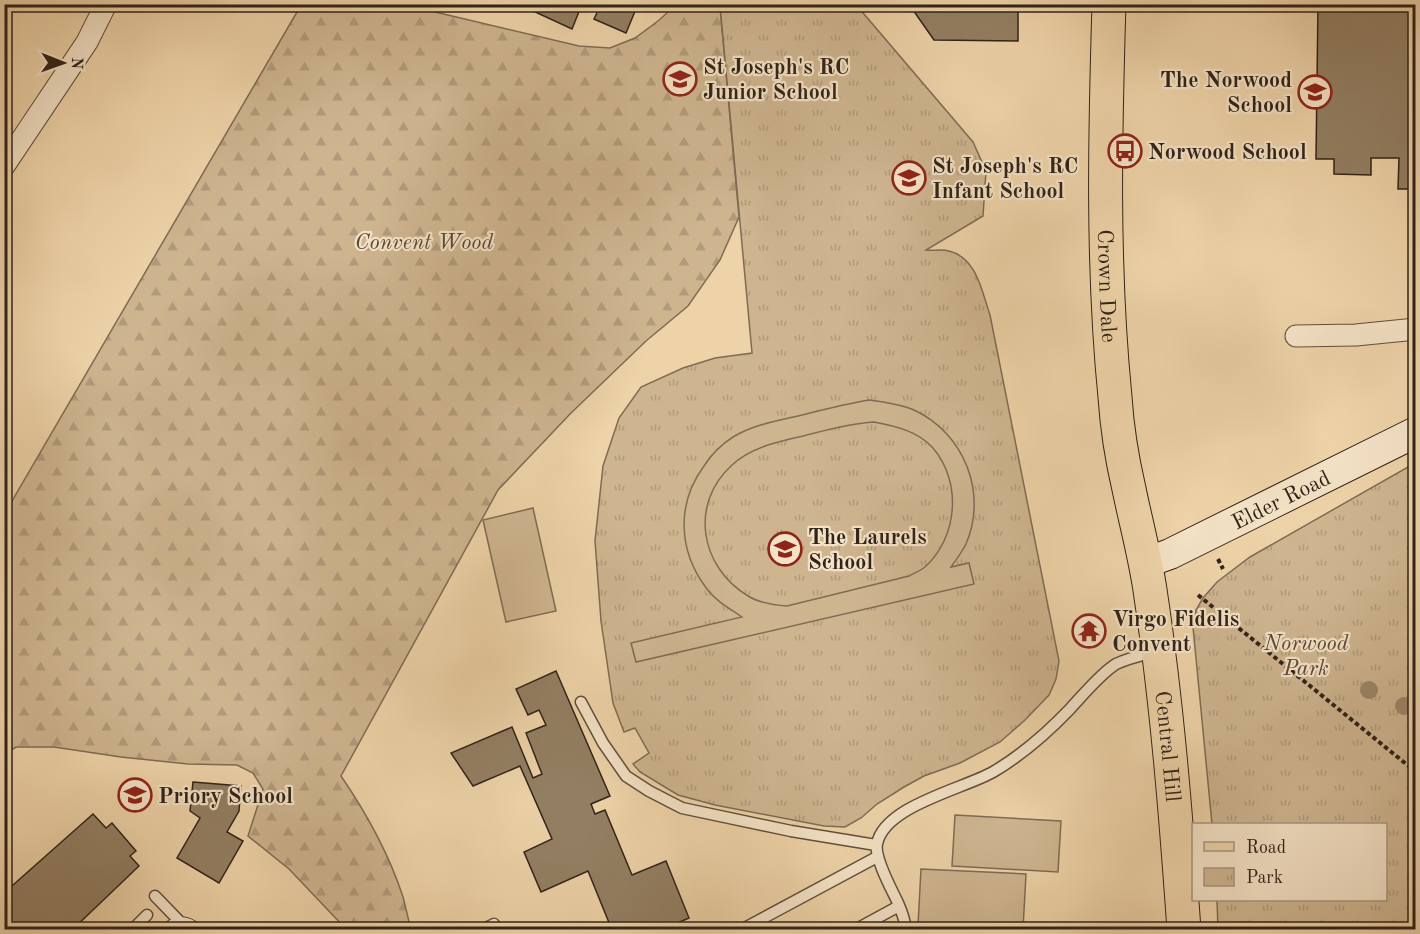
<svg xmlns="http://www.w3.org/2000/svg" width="1420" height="934" viewBox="0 0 1420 934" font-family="'Old Standard TT',serif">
<defs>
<pattern id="forest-firs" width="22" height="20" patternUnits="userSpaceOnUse" patternTransform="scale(1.5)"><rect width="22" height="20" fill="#ceb590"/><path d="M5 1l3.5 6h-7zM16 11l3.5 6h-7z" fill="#b19b7c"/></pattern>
<pattern id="park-tufts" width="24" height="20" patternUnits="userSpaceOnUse" patternTransform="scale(1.5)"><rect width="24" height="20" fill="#ceb590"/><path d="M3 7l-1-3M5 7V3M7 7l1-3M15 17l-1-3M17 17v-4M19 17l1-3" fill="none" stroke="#b19b7c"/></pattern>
</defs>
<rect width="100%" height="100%" fill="#eed3a8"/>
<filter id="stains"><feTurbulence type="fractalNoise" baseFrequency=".00333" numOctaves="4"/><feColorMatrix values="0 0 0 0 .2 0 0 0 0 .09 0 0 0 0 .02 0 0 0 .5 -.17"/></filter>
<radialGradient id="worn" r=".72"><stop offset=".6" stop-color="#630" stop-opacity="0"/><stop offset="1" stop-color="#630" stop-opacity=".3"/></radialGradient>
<!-- forest -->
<path fill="url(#forest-firs)" stroke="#7f6c54" stroke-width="1.5" d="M301 5H408L414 7 579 46 610 48 635 38 658 21 676 5H717L720 7 739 217 720 260 688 306 646 341 571 413 498 490 341 776C367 814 389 854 403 897 406 908 408 919 411 929H346L289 869 248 836 263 789 253 773 237 765 188 764 121 757 54 747H16L5 754V513Z"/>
<!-- park -->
<path fill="url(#park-tufts)" stroke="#7f6c54" stroke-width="1.5" d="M720 5H857L858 7 973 142 986 171 983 216 926 250C933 251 942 249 949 251 977 258 982 292 990 315L1059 661 1056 679 1049 695 1025 720 1000 742 960 763 924 776 904 787 877 804 861 818 845 827 824 826 715 805 678 795 640 772 633 764 649 753 635 728 624 732 613 703 601 621 595 541 603 466 619 418 641 387 683 368 715 358 752 353Z
M1415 463V929H1218L1217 900H1386V824H1212L1193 627 1196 610 1203 598 1217 582 1250 557Z"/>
<!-- pitch -->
<path fill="#ceb590" stroke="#7f6c54" stroke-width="1.5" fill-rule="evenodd" d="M869 400C885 402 900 404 914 410 964 433 988 493 966 544 962 552 956 560 951 567L969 563 974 584 636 662 631 643 742 617C729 608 717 602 707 589 678 551 676 504 704 466 711 455 722 444 733 437 753 425 776 421 798 416 822 410 845 404 869 400ZM874 422C895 426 918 431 933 448 962 482 958 537 925 567 920 571 914 573 909 576L787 606C774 605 759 603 748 596 700 567 689 504 732 465 751 447 778 442 803 436 826 430 849 424 874 422Z
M533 508 556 611 506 622 483 520Z
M955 815 1061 821 1058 872 952 866Z
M921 869 1026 874 1023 929H992L918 925Z"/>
<!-- building -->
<path fill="#937f63" stroke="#302319" stroke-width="1.5" d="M518 4H582L572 29Z
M601 4H638L626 33 594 19Z
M913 4H1018V41L934 40 913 10Z
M1318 4H1416V189H1398L1399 158H1371V175L1334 174V159H1316Z
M556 671 610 796 591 804 595 814 605 810 632 875 666 861 689 918 661 930H612L588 871 541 892 524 852 552 839 520 766 473 786 451 753 512 727 533 778 542 774 526 733 546 725 539 710 528 715 516 689Z
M193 782 241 786 239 811 227 832 243 841 219 883 177 858 200 818 190 811Z
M93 814 106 828 112 823 136 851 130 856 139 866 72 930H4V893Z
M286 923 293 930H280Z"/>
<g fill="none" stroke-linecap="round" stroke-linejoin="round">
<defs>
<path id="service" d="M581 702 603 743 626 776 649 791 682 808 791 831 876 845
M155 896 185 927
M132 930 147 915
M482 930 494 924 498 930
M741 930 877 857
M855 930 899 906
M906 930C905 921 902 912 898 903 892 890 874 858 877 844 884 806 963 789 993 772 1022 755 1047 733 1070 709 1083 695 1100 674 1116 664 1128 658 1142 655 1155 652"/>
<path id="minor" d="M4 166 87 42 106 4
M1296 336 1356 335 1416 329
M174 930C178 927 184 927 189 930"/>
<g id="secondary">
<path id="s1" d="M1145 563 1170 554 1416 432"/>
</g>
<g id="primary">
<path id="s2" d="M1109 4C1105 135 1102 267 1115 397 1117 428 1122 459 1129 489 1136 523 1145 556 1150 590 1167 703 1176 816 1184 930"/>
</g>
</defs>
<!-- service casing -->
<use href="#service" stroke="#604f3d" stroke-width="13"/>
<!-- minor casing -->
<use href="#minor" stroke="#604f3d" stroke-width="23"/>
<!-- secondary casing -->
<use href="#secondary" stroke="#302319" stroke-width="32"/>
<!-- primary casing -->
<use href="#primary" stroke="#302319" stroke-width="35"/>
<!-- path -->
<path stroke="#302319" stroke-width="4" stroke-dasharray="4.5 3" stroke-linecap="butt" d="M1218 559 1223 569
M1198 595 1416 772"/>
<!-- service -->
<use href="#service" stroke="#f4e2c6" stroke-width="10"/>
<!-- minor -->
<use href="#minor" stroke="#f4e2c6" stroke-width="21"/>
<!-- secondary -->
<use href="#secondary" stroke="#f4e2c6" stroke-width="30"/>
<!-- primary -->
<use href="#primary" stroke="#eed3a8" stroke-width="33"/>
</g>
<!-- trees -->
<g fill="#9c876a">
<circle cx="1369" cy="690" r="9"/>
<circle cx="1404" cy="706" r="9"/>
</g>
<!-- icons -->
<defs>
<symbol id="school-ring" viewBox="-11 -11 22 22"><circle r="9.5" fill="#f4e2c6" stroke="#8f2418" stroke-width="1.5"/><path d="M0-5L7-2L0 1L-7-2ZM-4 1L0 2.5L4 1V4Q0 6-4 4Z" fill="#8f2418"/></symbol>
<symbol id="bus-ring" viewBox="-11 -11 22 22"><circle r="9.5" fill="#f4e2c6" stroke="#8f2418" stroke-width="1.5"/><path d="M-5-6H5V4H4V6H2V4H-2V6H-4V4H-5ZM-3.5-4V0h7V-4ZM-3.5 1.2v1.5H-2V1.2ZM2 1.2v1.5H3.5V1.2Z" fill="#8f2418"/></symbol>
<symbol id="temple-ring" viewBox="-11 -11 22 22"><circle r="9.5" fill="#f4e2c6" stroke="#8f2418" stroke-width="1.5"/><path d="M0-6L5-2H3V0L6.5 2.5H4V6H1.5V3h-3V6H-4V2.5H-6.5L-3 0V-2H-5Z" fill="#8f2418"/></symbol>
</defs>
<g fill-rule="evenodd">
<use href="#school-ring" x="661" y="60" width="38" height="38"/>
<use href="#school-ring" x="1296" y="73" width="38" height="38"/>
<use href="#bus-ring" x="1106" y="132" width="38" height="38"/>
<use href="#school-ring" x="890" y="159" width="38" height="38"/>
<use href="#school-ring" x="766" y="530" width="38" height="38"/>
<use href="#temple-ring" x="1070" y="612" width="38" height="38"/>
<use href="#school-ring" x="116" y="776" width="38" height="38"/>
</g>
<g text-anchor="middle" stroke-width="4.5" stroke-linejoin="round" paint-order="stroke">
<!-- poi labels -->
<g font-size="22" font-weight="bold" fill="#302319" stroke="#f4e2c6" text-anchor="start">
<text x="703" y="74">St Joseph's RC<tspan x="703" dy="25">Junior School</tspan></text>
<text x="1292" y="87" text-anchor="end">The Norwood<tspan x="1292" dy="25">School</tspan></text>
<text x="1148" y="159">Norwood School</text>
<text x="932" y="173">St Joseph's RC<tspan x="932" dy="25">Infant School</tspan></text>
<text x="808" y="544">The Laurels<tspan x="808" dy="25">School</tspan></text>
<text x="1112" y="626">Virgo Fidelis<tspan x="1112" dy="25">Convent</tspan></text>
<text x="158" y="803">Priory School</text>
</g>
<!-- park labels -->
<g font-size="22" font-style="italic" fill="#584837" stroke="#f4e2c6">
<text x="424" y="249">Convent Wood</text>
<text x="1306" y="650">Norwood<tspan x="1306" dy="25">Park</tspan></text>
</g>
<!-- street labels -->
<g font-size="22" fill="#302319" stroke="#f4e2c6">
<text dy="8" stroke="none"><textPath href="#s2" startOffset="282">Crown Dale</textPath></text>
<text dy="8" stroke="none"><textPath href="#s1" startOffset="150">Elder Road</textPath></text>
<text dy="8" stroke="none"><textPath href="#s2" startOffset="747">Central Hill</textPath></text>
</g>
</g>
<!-- margin -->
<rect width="1420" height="934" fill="none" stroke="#eed3a8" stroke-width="24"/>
<rect x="6" y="6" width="1408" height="922" fill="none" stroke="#302319" stroke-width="3"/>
<rect x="12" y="12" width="1396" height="910" fill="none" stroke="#302319" stroke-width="1.5"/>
<!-- legend -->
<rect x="1192" y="823" width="195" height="78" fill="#f4e2c6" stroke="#a69681" stroke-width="1.5"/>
<rect x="1204" y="842" width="30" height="9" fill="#eed3a8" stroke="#a69681" stroke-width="1.5"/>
<text x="1246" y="853" font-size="18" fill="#302319">Road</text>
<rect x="1204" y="868" width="30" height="18" fill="url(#park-tufts)" stroke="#a69681" stroke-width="1.5"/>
<text x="1246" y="883" font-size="18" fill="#302319">Park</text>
<!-- north arrow -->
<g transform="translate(63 63) rotate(91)" stroke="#f4e2c6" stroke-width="4.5" paint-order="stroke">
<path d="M0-4.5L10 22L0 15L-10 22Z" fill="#302319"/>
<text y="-9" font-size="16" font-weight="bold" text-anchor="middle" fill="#302319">N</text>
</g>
<rect width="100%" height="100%" filter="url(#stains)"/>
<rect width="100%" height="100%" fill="url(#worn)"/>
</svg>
